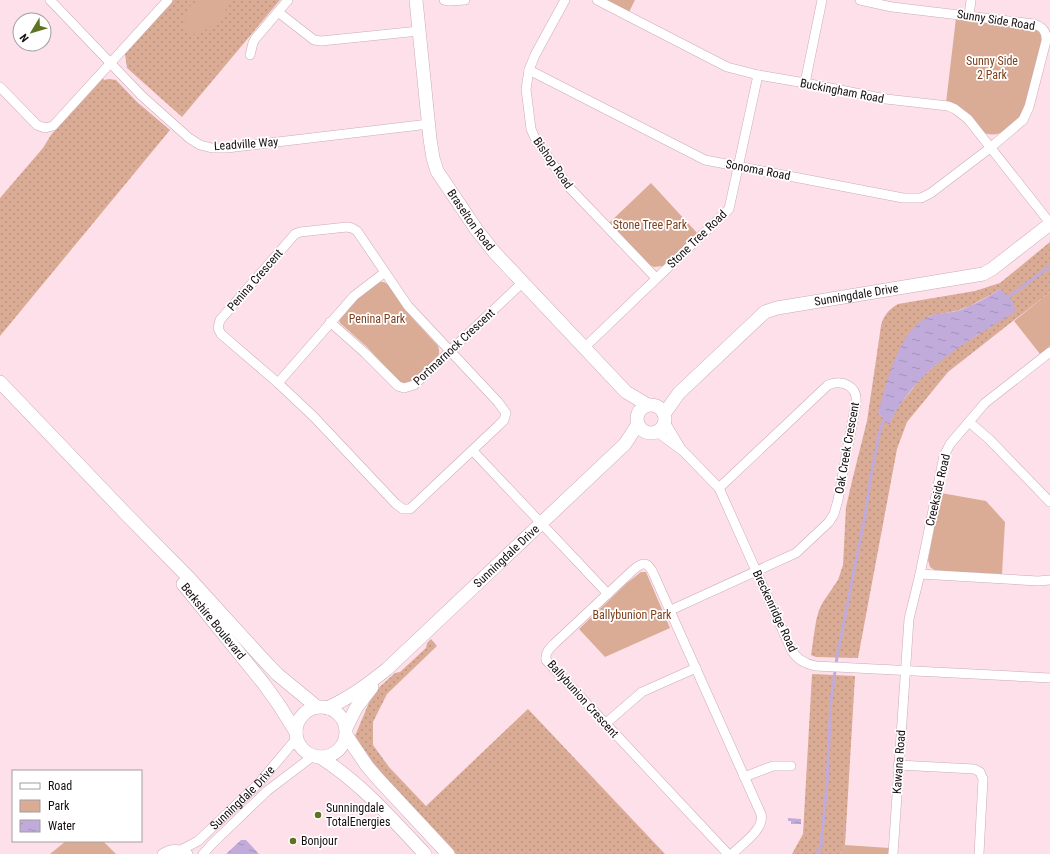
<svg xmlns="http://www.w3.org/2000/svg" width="1050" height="854" viewBox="0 0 1050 854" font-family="'Roboto Condensed',sans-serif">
<defs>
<pattern id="grass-dots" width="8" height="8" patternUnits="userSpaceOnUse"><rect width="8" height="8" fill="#daab95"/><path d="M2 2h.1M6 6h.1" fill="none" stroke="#ba927f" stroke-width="1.8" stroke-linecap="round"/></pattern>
<pattern id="water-ripples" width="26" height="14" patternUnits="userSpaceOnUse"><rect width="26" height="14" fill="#c0abda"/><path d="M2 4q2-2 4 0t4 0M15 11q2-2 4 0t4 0" fill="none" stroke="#a492ba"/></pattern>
</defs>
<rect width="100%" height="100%" fill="#fee0ea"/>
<!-- grass -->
<path fill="url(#grass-dots)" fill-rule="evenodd" d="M173 0H280L182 117 127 68 125 54Z
M103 78 104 80 109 79 116 80 137 102 170 130 0 336V198L43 148 51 135Z
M1050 242V292L948 372 907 422 897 449 858 658 816 657 811 655 816 621 819 610 823 602 838 580 843 565 846 507 853 477 867 421 881 326C883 316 889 309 898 304L975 291 1000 283ZM1001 289 979 334 949 353 921 378 897 408 889 424 878 413 929 316 956 311 970 306Z
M431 639 437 646 387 694 373 722V745L389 767 426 806 528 709 665 854H456L382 776 355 736 373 693 395 673 400 672 426 648 427 643Z
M812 674 855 676 845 845 840 854H792L803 834Z"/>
<!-- park -->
<path fill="#daab95" d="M203 0H231C226 15 205 38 187 34L181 27 185 19 188 7Z
M605 0H635L629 12Z
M956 18 1035 28 1041 33 1042 40 1023 111C1015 124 999 141 983 132 970 116 967 108 946 103Z
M651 183 698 234 663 266 654 267 648 264 609 223Z
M378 282H384L389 285 406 311 438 346C439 349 440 352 438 356 435 363 413 381 406 384L399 382 367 347 340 323 339 319 358 296Z
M1050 292V346L1040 354 1014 321Z
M941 493 986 501 1005 522 1002 574 936 571 930 567 928 560Z
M641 572H646L670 628 605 657 579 629 627 583Z
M66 841H103L116 854H50Z
M845 845 889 848V854H840Z"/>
<!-- water -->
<path fill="url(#water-ripples)" d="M1001 289 1014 303 1015 312C965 343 915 369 889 425L878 413C886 385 899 327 930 316 938 313 948 313 957 311 973 306 987 297 1001 289Z
M788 818 801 819V824H791V821H788Z
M241 840H246L259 854H226Z"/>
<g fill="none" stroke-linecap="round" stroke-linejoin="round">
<!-- stream -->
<path stroke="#c0abda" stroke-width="3" d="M1006 299 1050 266
M817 854 821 846 827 783 831 700 837 657 865 516 871 476 880 430 885 417"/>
<defs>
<g id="street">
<path d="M50 0 142 96 189 138 200 145 212 148H227L429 124"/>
<path d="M444 0 449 1 465 0"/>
<path d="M565 0 535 55 529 70 526 89 531 129 535 138 568 186 656 278"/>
<path d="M597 0 727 67 758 75 805 83 886 99 948 106 955 109 968 119 1050 223"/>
<path d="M278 12 314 40 321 41 419 31"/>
<path d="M969 16 971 0"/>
<path d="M250 55 253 43 255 39 288 0"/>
<path d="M529 70 705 160 903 198H921L931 193 990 148 1023 120 1029 107 1046 41C1047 32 1043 27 1034 24L892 7 860 0"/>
<path d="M805 83 822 0"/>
<path d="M0 87 37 125 45 128 53 126 168 0"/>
<path d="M347 227 352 228 357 231 408 306 498 402 506 413 504 420 498 426 410 509H403L396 504 314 417 278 383 221 334 218 328 220 320 295 234 300 232Z"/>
<path d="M330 322 365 353 398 386 404 388 414 385 522 283"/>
<path d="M584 348 729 209 758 75"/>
<path d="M278 383 354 296 384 273"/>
<path d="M665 422 680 447"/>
<path d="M969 422 989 439 1050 502"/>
<path d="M657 432 683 451 719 488 791 649C796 659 805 664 816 666L1050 678"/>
<path d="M473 451 608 594"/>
<path d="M920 574 1038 581 1050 580"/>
<path d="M671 610 796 553 829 522 834 514 838 500 856 403C858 386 842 379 828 385L719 488"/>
<path d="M605 724 642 692 696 668"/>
<path d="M898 765 974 769 980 772 983 779 979 854"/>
<path d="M744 777 773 766H791"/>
<path id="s1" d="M181 850 198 841 259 783 297 738"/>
<path d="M162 854C171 848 179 848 188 854"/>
<path d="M203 854 212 844 267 791 313 756"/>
<path d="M728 854 546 660C545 653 549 649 554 644L632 571C643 561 648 561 654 575L761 814C765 829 742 844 732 854"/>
<path d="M893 854 909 619 920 574 944 456 950 444 985 403 1050 352"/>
</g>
<g id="secondary">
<path id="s2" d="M416 0 430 139 433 158 437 171 476 229 495 253 626 392 648 405"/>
<path d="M0 382 126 514 190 579 260 656 277 674 317 707"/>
<circle cx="651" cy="419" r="14"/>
<path id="s3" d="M664 414 679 393 765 312 777 308 983 274 992 269 1050 224"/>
<path id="s4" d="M183 584 264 684 279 705 296 732"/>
<circle cx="321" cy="732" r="25"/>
<path id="s5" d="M327 708C350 698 368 684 387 669L625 444 638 424"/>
<path d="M346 728 356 708 372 687"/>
<path d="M346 735 367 766 380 781 448 854"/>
<path d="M320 757C361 783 392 819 425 854"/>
</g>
</defs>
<!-- street casing -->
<use href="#street" stroke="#c9acb6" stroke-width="10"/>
<!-- secondary casing -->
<use href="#secondary" stroke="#c9acb6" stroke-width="14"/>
<!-- street -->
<use href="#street" stroke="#fff" stroke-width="9"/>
<!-- secondary -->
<use href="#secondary" stroke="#fff" stroke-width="13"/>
</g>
<!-- markers -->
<g fill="#5d7323" stroke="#fff" stroke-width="1.5">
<circle cx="318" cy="815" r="4"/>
<circle cx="293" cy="841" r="4"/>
</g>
<g text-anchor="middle" stroke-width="3.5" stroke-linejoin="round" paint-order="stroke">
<!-- street labels -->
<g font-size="12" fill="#160d10" stroke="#fff">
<text transform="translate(996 20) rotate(9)" y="4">Sunny Side Road</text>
<text transform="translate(842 91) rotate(11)" y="4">Buckingham Road</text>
<text transform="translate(246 144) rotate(-4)" y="4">Leadville Way</text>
<text transform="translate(553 163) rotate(55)" y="4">Bishop Road</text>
<text transform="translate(758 170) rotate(11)" y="4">Sonoma Road</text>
<text dy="4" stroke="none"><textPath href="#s2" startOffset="232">Braselton Road</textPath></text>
<text transform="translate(697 239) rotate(-44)" y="4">Stone Tree Road</text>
<text transform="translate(255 280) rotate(-49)" y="4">Penina Crescent</text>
<text dy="4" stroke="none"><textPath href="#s3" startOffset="237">Sunningdale Drive</textPath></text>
<text transform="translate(454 347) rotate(-43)" y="4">Portmarnock Crescent</text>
<text transform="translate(847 448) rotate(-80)" y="4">Oak Creek Crescent</text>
<text transform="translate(938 490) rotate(-77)" y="4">Creekside Road</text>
<text dy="4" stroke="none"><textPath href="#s5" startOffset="236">Sunningdale Drive</textPath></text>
<text transform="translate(775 611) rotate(65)" y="4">Breckenridge Road</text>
<text dy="4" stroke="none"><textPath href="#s4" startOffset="48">Berkshire Boulevard</textPath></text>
<text transform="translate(583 699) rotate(48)" y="4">Ballybunion Crescent</text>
<text transform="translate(899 762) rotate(-86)" y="4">Kawana Road</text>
<text dy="4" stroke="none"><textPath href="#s1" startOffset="81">Sunningdale Drive</textPath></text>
</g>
<!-- park labels -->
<g font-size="12" fill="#7f401e" stroke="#fff">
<text x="992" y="65">Sunny Side<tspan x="992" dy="14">2 Park</tspan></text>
<text x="650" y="229">Stone Tree Park</text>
<text x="377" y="323">Penina Park</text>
<text x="632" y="619">Ballybunion Park</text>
</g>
<!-- poi labels -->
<g font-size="12" fill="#160d10" stroke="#fff" text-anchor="start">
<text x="326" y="812">Sunningdale<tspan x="326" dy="14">TotalEnergies</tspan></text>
<text x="301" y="845">Bonjour</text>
</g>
</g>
<!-- legend -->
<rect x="12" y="770" width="130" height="72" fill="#ffffff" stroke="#a29e9f"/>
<rect x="20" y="783" width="20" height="6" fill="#ffffff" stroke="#a29e9f"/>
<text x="48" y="790" font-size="12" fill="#160d10">Road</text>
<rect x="20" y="800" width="20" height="12" fill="#daab95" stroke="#a29e9f"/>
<text x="48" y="810" font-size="12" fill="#160d10">Park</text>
<rect x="20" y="820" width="20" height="12" fill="url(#water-ripples)" stroke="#a29e9f"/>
<text x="48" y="830" font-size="12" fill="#160d10">Water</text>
<!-- north arrow -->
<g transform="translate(32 32) rotate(232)"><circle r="19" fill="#ffffff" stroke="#a29e9f"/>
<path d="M0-3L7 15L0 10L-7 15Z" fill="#5d7323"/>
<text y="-6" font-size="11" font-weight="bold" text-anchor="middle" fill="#160d10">N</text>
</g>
</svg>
